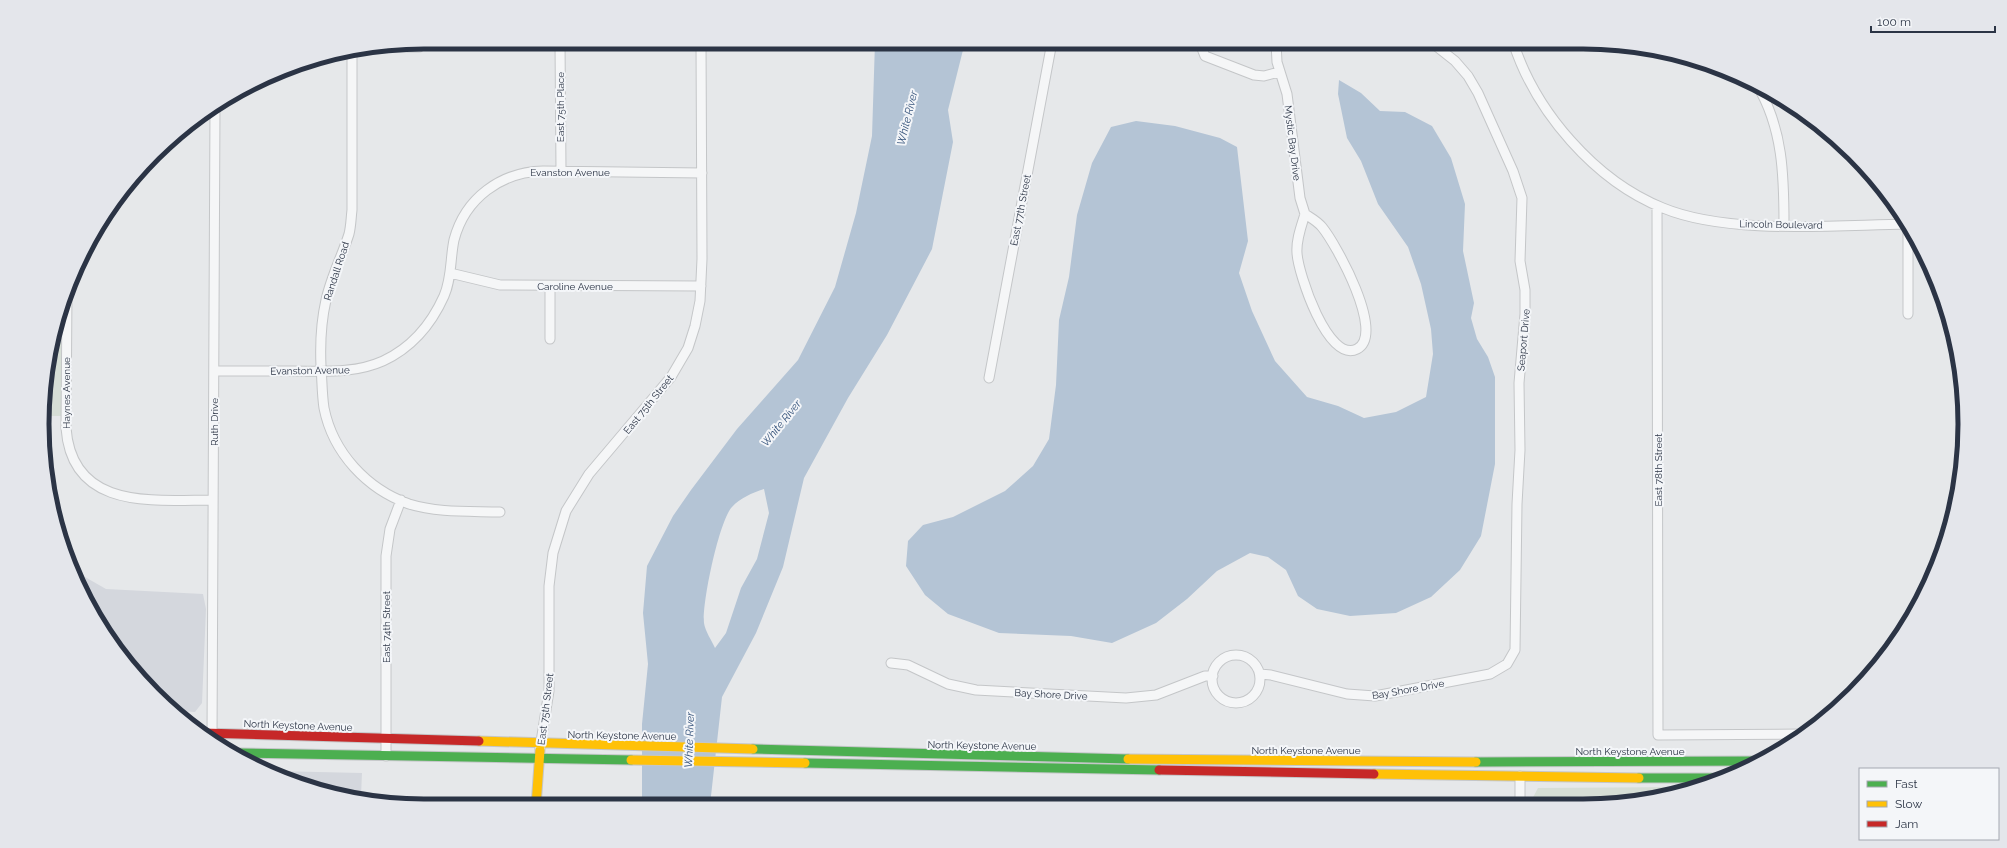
<svg xmlns="http://www.w3.org/2000/svg" width="2007" height="848" viewBox="0 0 2007 848" font-family="Raleway,sans-serif">
<rect width="100%" height="100%" fill="#e6e8ea"/>
<!-- built -->
<path fill="#d4d7dd" d="M71 569 106 589 203 594 206 609 202 703 195 712 177 711 106 636Z
M274 771 362 773 361 796 301 786Z"/>
<!-- green -->
<path fill="#d6ded6" d="M61 308V416H47L45 374Z
M1684 787 1633 803H1530L1538 788Z"/>
<!-- water -->
<path fill="#b4c4d5" fill-rule="evenodd" d="M875 42H965L948 110 953 142 932 249 887 335 848 398 804 478 783 567 756 633 722 697 710 805H642V724L648 664 643 613 647 566 673 516 691 490 737 429 798 360 835 287 856 213 872 136ZM764 489 769 513 757 559 741 588 726 633 715 648C712 641 705 631 704 623 702 603 719 521 732 507 740 498 752 493 764 489Z
M1339 80 1361 93 1380 111 1405 112 1432 126 1451 158 1465 204 1463 251 1474 303 1471 318 1477 339 1488 357 1495 377V464L1481 536 1460 570 1431 597 1396 613 1350 616 1317 609 1298 596 1286 570 1268 557 1250 553 1217 571 1187 599 1156 623 1112 643 1071 636 999 633 948 614 925 595 906 566 908 541 923 525 953 517 1005 491 1033 466 1049 439 1056 385 1059 320 1069 277 1077 215 1092 163 1111 127 1136 121 1175 126 1220 138 1237 147 1248 241 1239 273 1252 311 1275 361 1307 397 1338 406 1364 418 1396 412 1426 397 1433 354 1431 329 1421 284 1408 247 1378 204 1361 161 1347 138 1338 94Z"/>
<g fill="none" stroke-linecap="round" stroke-linejoin="round">
<defs>
<path id="street" d="M560 42 561 171
M1213 42 1201 46 1205 56 1254 75 1264 76 1279 72
M1276 42 1277 62 1287 94 1300 198 1305 214
M1513 42C1525 79 1545 112 1571 141 1596 169 1628 194 1663 208 1728 235 1835 225 1906 224
M392 47H419
M352 54V210C351 218 351 226 349 234 342 256 331 277 326 300 321 322 320 344 321 366 322 380 322 395 324 408 333 453 367 489 409 504 438 513 470 511 500 512
M1757 85C1783 128 1784 176 1784 225
M1657 206 1658 735 1800 734
M1305 214C1311 218 1317 221 1322 227 1336 244 1386 334 1357 349 1328 364 1298 273 1297 253 1296 240 1301 227 1305 214Z
M1908 227V314
M450 273 500 285 701 286
M550 286V339
M67 292 66 428C72 511 154 500 213 500
M214 371C240 371 267 371 293 371 323 371 354 374 383 361 411 348 431 325 444 296 452 278 450 259 454 240 465 198 501 172 543 171L702 173
M989 378 1052 42
M1212 679a24 24 0 1 1 48 0a24 24 0 1 1-48 0Z
M891 663 908 665 948 684 976 690 1126 698 1156 695 1205 676H1213
M1260 674 1271 675 1347 694 1375 696 1490 674 1507 664 1515 650 1517 504 1520 450 1519 383 1525 314V290L1520 261 1522 198 1513 171 1478 93 1468 76 1455 61 1431 42
M212 738 215 106
M540 748 549 691V586L553 553 566 511 589 474 671 377 688 348 695 326 700 301 702 259 701 42
M386 756V556L390 529 401 500
M1520 776V803"/>
<path id="fast" d="M753 749 1128 759
M240 753 631 760
M1476 762 1761 761
M805 763 1159 770
M1639 778H1714"/>
<path id="slow" d="M479 741 753 749
M1128 759 1476 762
M631 760 805 763
M1374 774 1639 778
M536 806 540 750"/>
<path id="jam" d="M203 733 479 741
M1159 770 1374 774"/>
</defs>
<!-- street casing -->
<use href="#street" stroke="#c4c6c8" stroke-width="11"/>
<!-- fast casing -->
<use href="#fast" stroke="#c4c6c8" stroke-width="11"/>
<!-- slow casing -->
<use href="#slow" stroke="#c4c6c8" stroke-width="11"/>
<!-- jam casing -->
<use href="#jam" stroke="#c4c6c8" stroke-width="11"/>
<!-- street -->
<use href="#street" stroke="#f5f6f7" stroke-width="9"/>
<!-- fast -->
<use href="#fast" stroke="#4caf50" stroke-width="9"/>
<!-- slow -->
<use href="#slow" stroke="#ffc107" stroke-width="9"/>
<!-- jam -->
<use href="#jam" stroke="#c62828" stroke-width="9"/>
</g>
<g text-anchor="middle" stroke-width="4" stroke-linejoin="round" paint-order="stroke">
<!-- street labels -->
<g font-size="10" fill="#2b3445" stroke="#f4f6f9">
<text transform="translate(560 107) rotate(-90)" y="4">East 75th Place</text>
<text transform="translate(1293 143) rotate(83)" y="4">Mystic Bay Drive</text>
<text x="570" y="176">Evanston Avenue</text>
<text transform="translate(1020 210) rotate(-79)" y="4">East 77th Street</text>
<text transform="translate(1781 224) rotate(1)" y="4">Lincoln Boulevard</text>
<text transform="translate(336 271) rotate(-72)" y="4">Randall Road</text>
<text x="575" y="290">Caroline Avenue</text>
<text transform="translate(1523 340) rotate(-85)" y="4">Seaport Drive</text>
<text transform="translate(310 370) rotate(-1)" y="4">Evanston Avenue</text>
<text transform="translate(66 393) rotate(-90)" y="4">Haynes Avenue</text>
<text transform="translate(648 404) rotate(-51)" y="4">East 75th Street</text>
<text transform="translate(214 422) rotate(-90)" y="4">Ruth Drive</text>
<text transform="translate(1658 470) rotate(-90)" y="4">East 78th Street</text>
<text transform="translate(386 627) rotate(-90)" y="4">East 74th Street</text>
<text transform="translate(1408 689) rotate(-10)" y="4">Bay Shore Drive</text>
<text transform="translate(1051 694) rotate(3)" y="4">Bay Shore Drive</text>
<text transform="translate(545 709) rotate(-83)" y="4">East 75th Street</text>
<text transform="translate(298 725) rotate(2)" y="4">North Keystone Avenue</text>
<text transform="translate(622 735) rotate(1)" y="4">North Keystone Avenue</text>
<text transform="translate(982 745) rotate(1)" y="4">North Keystone Avenue</text>
<text x="1306" y="754">North Keystone Avenue</text>
<text x="1630" y="755">North Keystone Avenue</text>
</g>
<!-- water labels -->
<g font-size="11" font-style="italic" fill="#34527a" stroke="#f4f6f9">
<text transform="translate(907 118) rotate(-76)" y="4">White River</text>
<text transform="translate(781 423) rotate(-51)" y="4">White River</text>
<text transform="translate(689 740) rotate(-88)" y="4">White River</text>
</g>
</g>
<!-- crop -->
<path d="M0 0H2007V848H0ZM424 49H1583A375 375 0 0 1 1958 424V424A375 375 0 0 1 1583 799H424A375 375 0 0 1 49 424V424A375 375 0 0 1 424 49Z" fill="#e4e6eb" fill-rule="evenodd"/>
<path fill="none" stroke="#2b3445" stroke-width="5" d="M424 49H1583A375 375 0 0 1 1958 424V424A375 375 0 0 1 1583 799H424A375 375 0 0 1 49 424V424A375 375 0 0 1 424 49Z"/>
<!-- legend -->
<rect x="1859" y="768" width="140" height="72" fill="#f4f6f9" stroke="#a4a8b1"/>
<rect x="1867" y="781" width="20" height="6" fill="#4caf50" stroke="#a4a8b1"/>
<text x="1895" y="788" font-size="12" fill="#2b3445">Fast</text>
<rect x="1867" y="801" width="20" height="6" fill="#ffc107" stroke="#a4a8b1"/>
<text x="1895" y="808" font-size="12" fill="#2b3445">Slow</text>
<rect x="1867" y="821" width="20" height="6" fill="#c62828" stroke="#a4a8b1"/>
<text x="1895" y="828" font-size="12" fill="#2b3445">Jam</text>
<!-- scale -->
<path d="M1871 26v6h124v-6" fill="none" stroke="#2b3445" stroke-width="2"/>
<text x="1877" y="26" font-size="12" fill="#2b3445" stroke="#f4f6f9" stroke-width="3" paint-order="stroke">100 m</text>
</svg>
